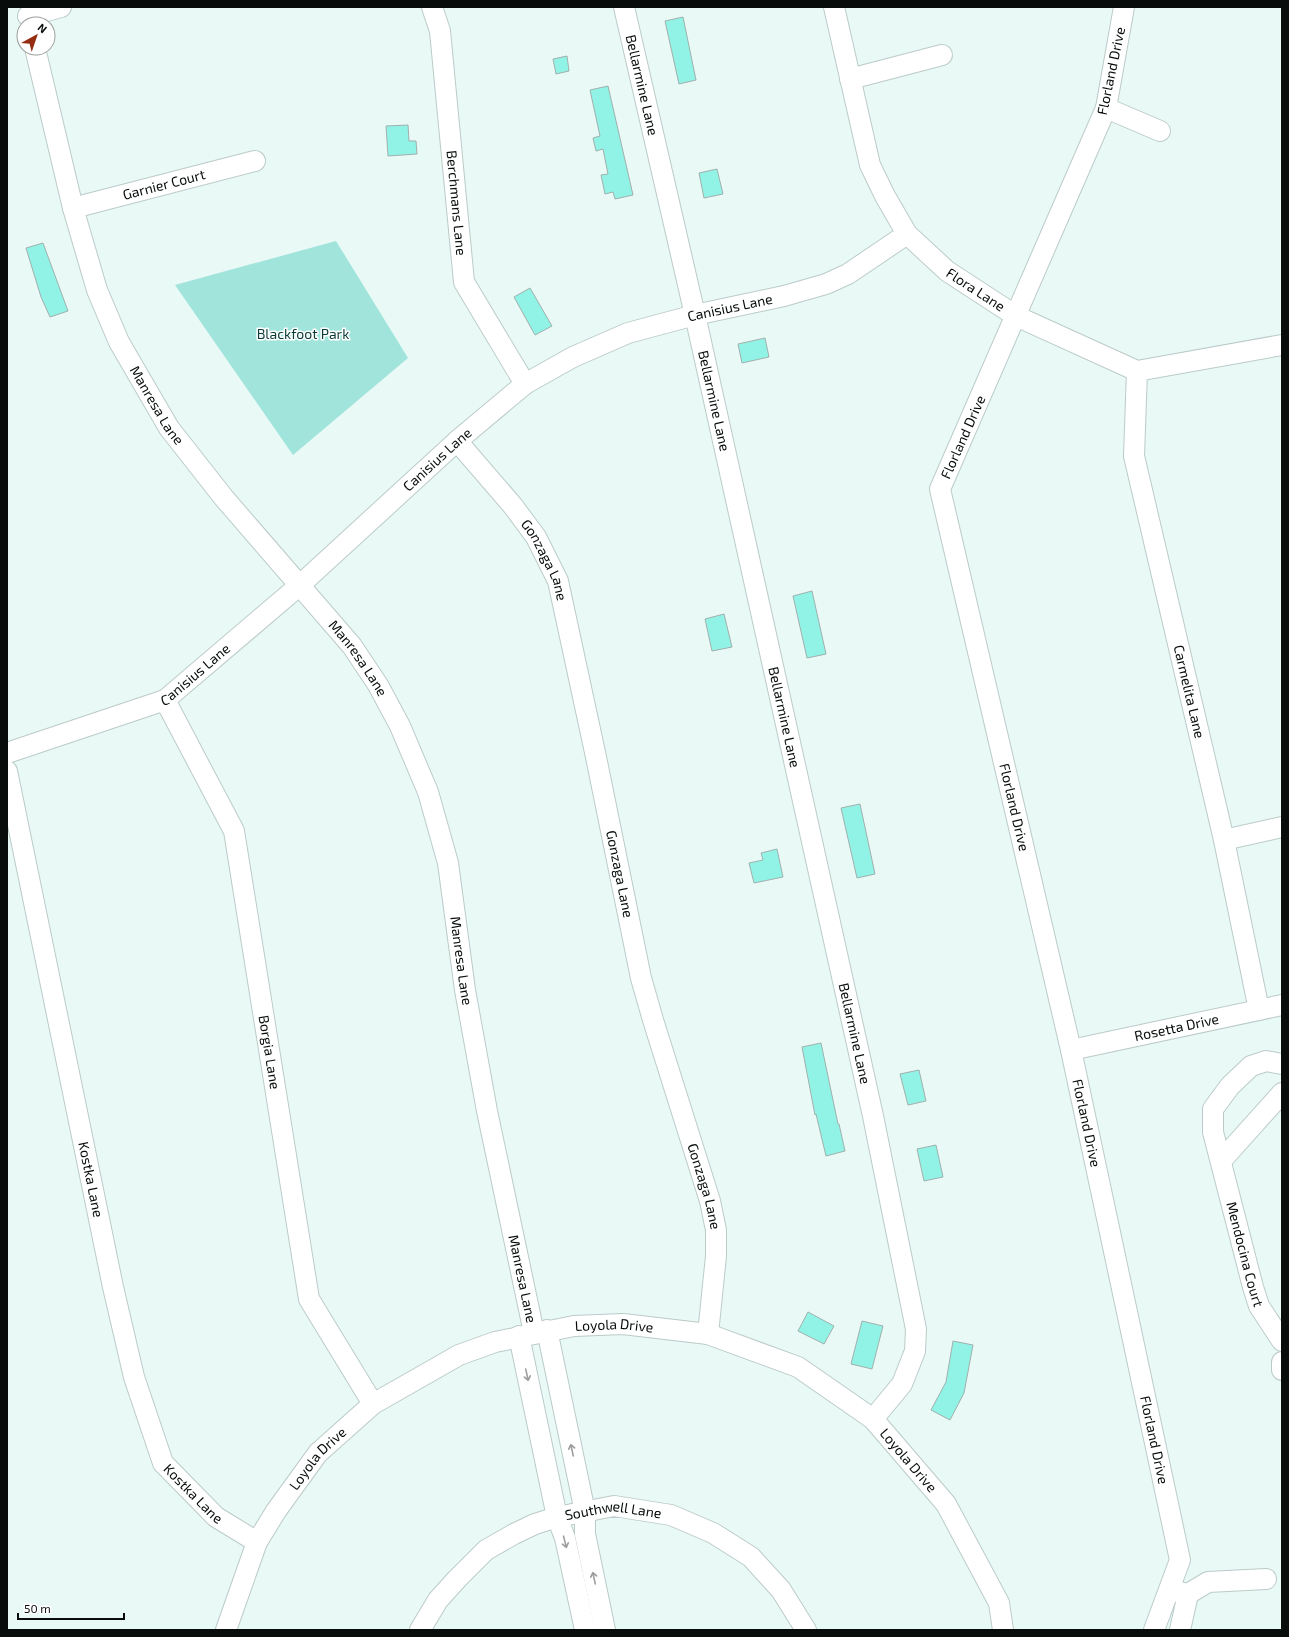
<svg xmlns="http://www.w3.org/2000/svg" width="1289" height="1637" viewBox="0 0 1289 1637" font-family="'Exo 2',sans-serif">
<rect width="100%" height="100%" fill="#e8f9f6"/>
<!-- green -->
<path fill="#a0e4db" d="M336 241 408 358 293 455 175 285Z"/>
<!-- building -->
<path fill="#91f3e6" stroke="#a1b0ad" d="M683 17 696 80 679 84 665 21Z
M567 56 569 71 556 74 553 59Z
M608 86 633 195 615 199 613 192 605 194 601 175 608 174 603 149 596 151 593 138 600 136 590 90Z
M408 125 409 141H416L417 154 388 156 386 126Z
M717 169 723 194 704 198 699 173Z
M43 243 68 311 50 317 41 297 26 248Z
M530 288 552 326 535 335 514 297Z
M765 338 769 357 742 363 738 344Z
M812 591 826 654 807 658 793 596Z
M724 614 732 647 712 651 705 619Z
M860 804 875 874 857 878 841 808Z
M777 849 783 877 754 883 749 863 763 860 761 853Z
M821 1043 838 1124H839L845 1151 826 1156 816 1114 815 1115 802 1047Z
M919 1070 926 1101 908 1105 900 1074Z
M936 1145 943 1177 924 1181 917 1149Z
M808 1312 834 1326 824 1344 798 1331Z
M862 1321 883 1326 872 1369 851 1364Z
M953 1341 973 1345 964 1393 950 1420 931 1410 946 1382Z"/>
<g fill="none" stroke-linecap="round" stroke-linejoin="round">
<defs>
<g id="minor">
<path id="s1" d="M432 7 440 31 464 282 525 384"/>
<path id="s2" d="M624 7 695 315 873 1116 916 1329 915 1351 902 1384 873 1419"/>
<path id="s3" d="M834 7 870 165 885 196 907 234 947 271 1016 316 1137 371 1282 345"/>
<path id="s4" d="M1124 7 1106 108 940 489 1071 1050 1180 1560 1154 1630"/>
<path d="M28 16 61 7"/>
<path id="s5" d="M35 48 73 208 97 290 119 342 169 428 224 498 352 646 378 685 400 726 428 792 448 863 465 990 487 1111 534 1333"/>
<path d="M850 79 942 55"/>
<path d="M1106 108 1160 131"/>
<path id="s6" d="M73 208 255 161"/>
<path id="s7" d="M1137 371 1134 456 1224 840 1259 1010"/>
<path id="s8" d="M457 441 513 506 536 537 558 581 596 757 641 978 653 1020 710 1201 716 1230V1256L708 1334"/>
<path id="s9" d="M165 700 234 831 309 1299 373 1404"/>
<path id="s10" d="M7 753 165 700 300 585 457 441 525 384 573 357 628 333 695 315 784 296 826 284 848 274 907 234"/>
<path id="s11" d="M7 771 113 1287 134 1377 163 1463 216 1517 257 1542"/>
<path d="M1224 840 1282 827"/>
<path id="s12" d="M1071 1050 1282 1005"/>
<path id="s13" d="M1282 1064 1266 1061 1251 1066 1230 1086 1213 1109V1132L1253 1287 1259 1306 1282 1341"/>
<path d="M1221 1161 1282 1093"/>
<path d="M547 1330 585 1512V1534L605 1630"/>
<path d="M519 1336 557 1517 565 1538 585 1630"/>
<path d="M1282 1362V1370"/>
<path d="M1175 1591 1188 1594 1180 1630"/>
<path d="M1188 1594 1208 1582 1266 1579"/>
<path id="s14" d="M226 1630 257 1542 276 1511 318 1453 373 1404 459 1355 495 1342 574 1326 623 1324 708 1334 798 1367 873 1419 946 1504 999 1603 1003 1630"/>
<path id="s15" d="M420 1630 438 1600 457 1579 486 1550 514 1534 535 1524 557 1517 614 1506 671 1515 713 1533 751 1557 781 1590 806 1630"/>
</g>
</defs>
<!-- minor casing -->
<use href="#minor" stroke="#bbcbc9" stroke-width="22"/>
<!-- minor -->
<use href="#minor" stroke="#fff" stroke-width="20"/>
</g>
<!-- one-way arrows -->
<defs><path id="oneway-shaft" d="M-6 0H5M1.5-3L5.5 0L1.5 3" fill="none" stroke-width="1.6" stroke-linecap="round" stroke-linejoin="round"/></defs>
<g stroke="#9c9e9e">
<use href="#oneway-shaft" transform="translate(527 1375) rotate(78)"/>
<use href="#oneway-shaft" transform="translate(572 1450) rotate(-102)"/>
<use href="#oneway-shaft" transform="translate(565 1542) rotate(76)"/>
<use href="#oneway-shaft" transform="translate(594 1578) rotate(-102)"/>
</g>
<g text-anchor="middle" stroke-width="3" stroke-linejoin="round" paint-order="stroke">
<!-- street labels -->
<g font-size="14" fill="#080d0c" stroke="#fff">
<text transform="translate(1111 71) rotate(-78)" y="5">Florland Drive</text>
<text dy="5" stroke="none"><textPath href="#s2" startOffset="80">Bellarmine Lane</textPath></text>
<text dy="5" stroke="none"><textPath href="#s6" startOffset="94">Garnier Court</textPath></text>
<text dy="5" stroke="none"><textPath href="#s1" startOffset="198">Berchmans Lane</textPath></text>
<text dy="5" stroke="none"><textPath href="#s3" startOffset="329">Flora Lane</textPath></text>
<text dy="5" stroke="none"><textPath href="#s10" startOffset="866">Canisius Lane</textPath></text>
<text dy="5" stroke="none"><textPath href="#s2" startOffset="404">Bellarmine Lane</textPath></text>
<text dy="5" stroke="none"><textPath href="#s5" startOffset="380">Manresa Lane</textPath></text>
<text transform="translate(963 437) rotate(-66)" y="5">Florland Drive</text>
<text dy="5" stroke="none"><textPath href="#s10" startOffset="530">Canisius Lane</textPath></text>
<text dy="5" stroke="none"><textPath href="#s8" startOffset="149">Gonzaga Lane</textPath></text>
<text dy="5" stroke="none"><textPath href="#s5" startOffset="704">Manresa Lane</textPath></text>
<text dy="5" stroke="none"><textPath href="#s10" startOffset="206">Canisius Lane</textPath></text>
<text dy="5" stroke="none"><textPath href="#s7" startOffset="327">Carmelita Lane</textPath></text>
<text dy="5" stroke="none"><textPath href="#s2" startOffset="728">Bellarmine Lane</textPath></text>
<text dy="5" stroke="none"><textPath href="#s4" startOffset="845">Florland Drive</textPath></text>
<text dy="5" stroke="none"><textPath href="#s8" startOffset="473">Gonzaga Lane</textPath></text>
<text dy="5" stroke="none"><textPath href="#s5" startOffset="1028">Manresa Lane</textPath></text>
<text dy="5" stroke="none"><textPath href="#s12" startOffset="108">Rosetta Drive</textPath></text>
<text dy="5" stroke="none"><textPath href="#s2" startOffset="1052">Bellarmine Lane</textPath></text>
<text dy="5" stroke="none"><textPath href="#s9" startOffset="372">Borgia Lane</textPath></text>
<text dy="5" stroke="none"><textPath href="#s4" startOffset="1169">Florland Drive</textPath></text>
<text dy="5" stroke="none"><textPath href="#s11" startOffset="417">Kostka Lane</textPath></text>
<text dy="5" stroke="none"><textPath href="#s8" startOffset="797">Gonzaga Lane</textPath></text>
<text dy="5" stroke="none"><textPath href="#s13" startOffset="239">Mendocina Court</textPath></text>
<text dy="5" stroke="none"><textPath href="#s5" startOffset="1352">Manresa Lane</textPath></text>
<text dy="5" stroke="none"><textPath href="#s14" startOffset="533">Loyola Drive</textPath></text>
<text dy="5" stroke="none"><textPath href="#s4" startOffset="1493">Florland Drive</textPath></text>
<text dy="5" stroke="none"><textPath href="#s14" startOffset="197">Loyola Drive</textPath></text>
<text dy="5" stroke="none"><textPath href="#s14" startOffset="869">Loyola Drive</textPath></text>
<text dy="5" stroke="none"><textPath href="#s11" startOffset="753">Kostka Lane</textPath></text>
<text dy="5" stroke="none"><textPath href="#s15" startOffset="240">Southwell Lane</textPath></text>
</g>
<!-- park labels -->
<g font-size="14" fill="#0b3a36" stroke="#fff">
<text x="303" y="339">Blackfoot Park</text>
</g>
</g>
<!-- border -->
<rect width="1289" height="1637" fill="none" stroke="#080d0c" stroke-width="16"/>
<!-- north arrow -->
<g transform="translate(36 36) rotate(40)"><circle r="19" fill="#ffffff" stroke="#9c9e9e"/>
<path d="M0-3L7 15L0 10L-7 15Z" fill="#952d12"/>
<text y="-6" font-size="11" font-weight="bold" text-anchor="middle" fill="#080d0c">N</text>
</g>
<!-- scale -->
<path d="M18 1613v6h106v-6" fill="none" stroke="#080d0c" stroke-width="2"/>
<text x="24" y="1613" font-size="12" fill="#080d0c" stroke="#ffffff" stroke-width="3" paint-order="stroke">50 m</text>
</svg>
